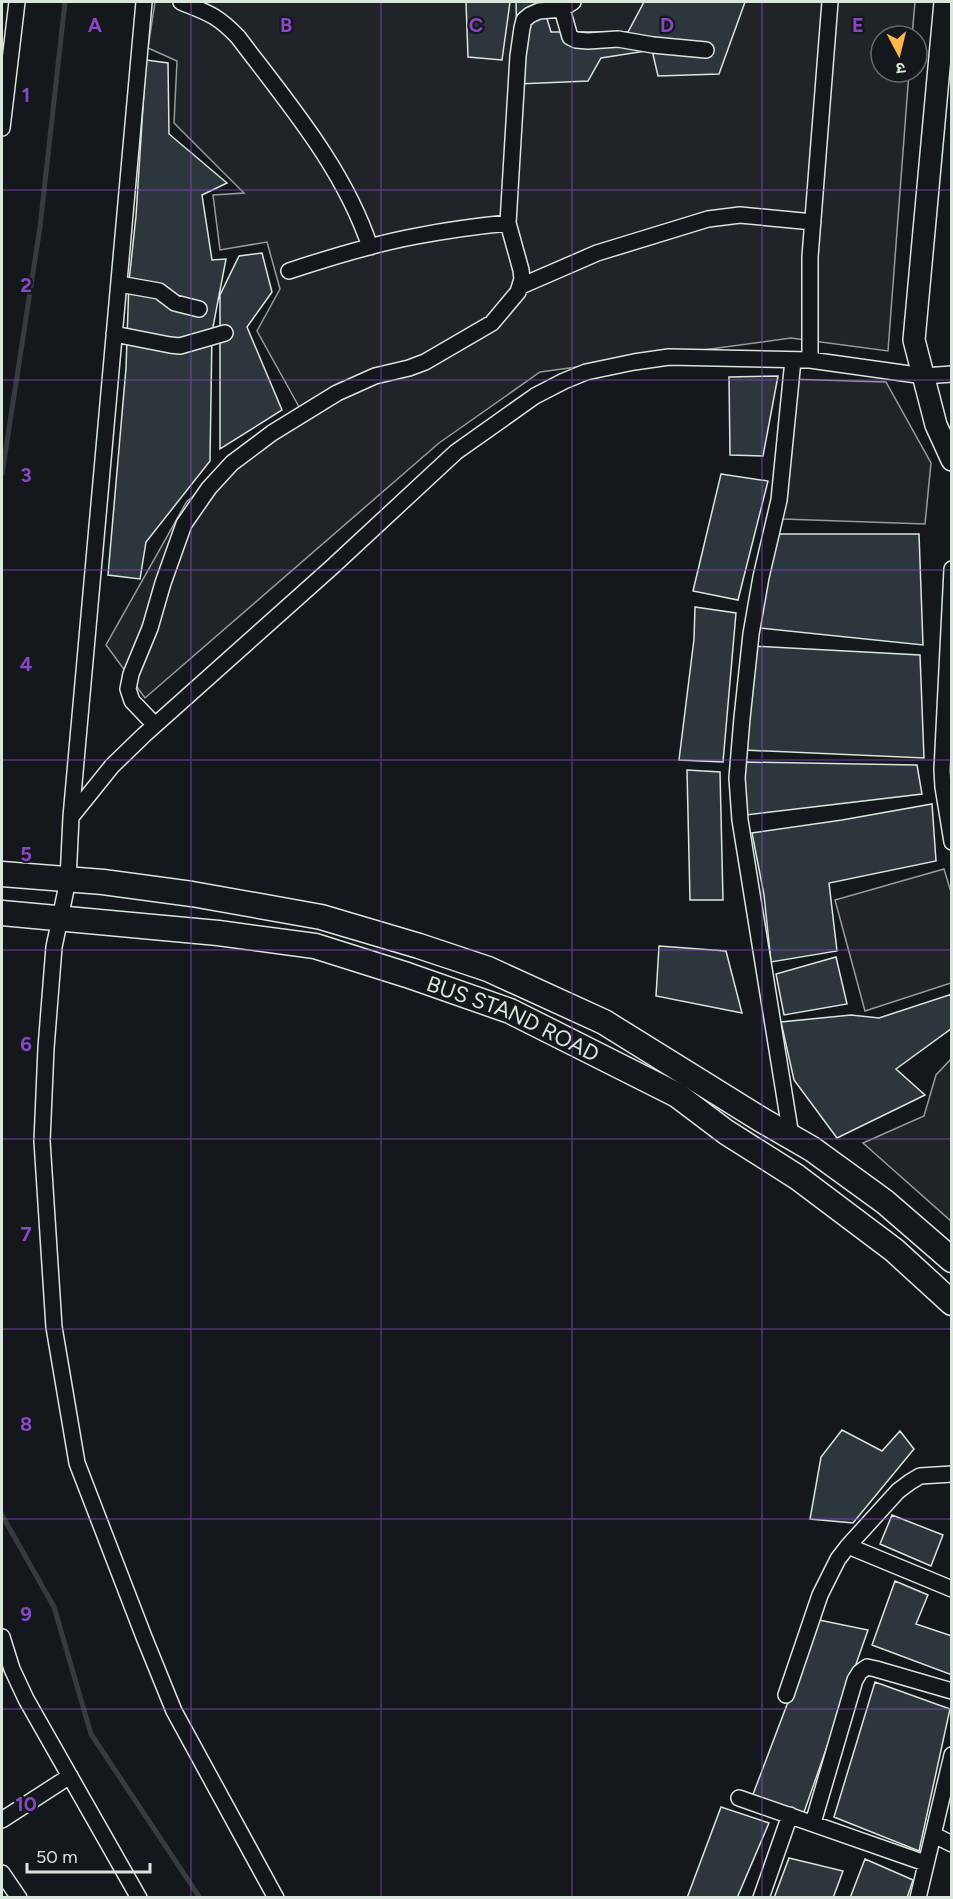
<svg xmlns="http://www.w3.org/2000/svg" width="953" height="1899" viewBox="0 0 953 1899" font-family="Figtree,'Noto Sans Devanagari',sans-serif">
<rect width="100%" height="100%" fill="#14181c"/>
<!-- green -->
<path fill="#202428" stroke="#939e99" stroke-width="1.5" d="M155 2H915L912 36H881V72H909L888 351 791 338 540 372 439 443 145 698 106 645 187 501 303 414 257 331 280 289 267 242 220 250 213 195 244 193 174 123 177 61 148 48Z
M786 379 886 382 931 463 925 524 783 519 778 429Z
M944 869 951 892V983L865 1011 835 900Z
M951 1059V1221L863 1143 924 1116 936 1075Z"/>
<g fill="none" stroke-linecap="round" stroke-linejoin="round">
<!-- stream -->
<path stroke="#363b3e" stroke-width="5" d="M2 474 40 227 65 2
M2 1515 54 1607 91 1734 200 1898"/>
</g>
<!-- building -->
<path fill="#2c363c" stroke="#d8e6dc" stroke-width="1.5" d="M466 2H510L502 60 468 57Z
M516 2H542L551 32H628L644 2H745L719 74 658 76 652 50 601 58 588 81 518 84Z
M146 60 168 63 169 134 227 183 202 195 212 260 226 259 212 332 210 461 146 542 140 579 108 575 126 368 129 281 136 216Z
M262 253 272 292 247 327 282 410 220 449V295L239 256Z
M778 376 763 456 730 455 729 377Z
M721 474 768 481 738 600 693 591Z
M773 534H919L923 645 759 628Z
M695 607 736 613 723 762 679 760 694 639Z
M752 646 920 655 924 758 744 750Z
M742 762 917 765 922 794 746 815Z
M687 770 720 772 723 900H690Z
M932 804 936 861 829 883 837 951 771 962 764 895 752 833 842 820Z
M659 946 726 951 742 1013 656 996Z
M836 957 847 1004 784 1015 776 974Z
M952 994V1028L896 1069 925 1095 837 1138 794 1080 781 1022 851 1015 879 1018Z
M842 1430 882 1451 900 1431 914 1449 853 1523 810 1519 821 1457Z
M892 1515 943 1535 931 1566 880 1544Z
M895 1581 928 1595 916 1624 952 1636V1675L872 1645Z
M819 1620 868 1630 803 1815 752 1797Z
M875 1682 950 1709 919 1851 834 1817Z
M721 1807 769 1823 737 1898H687Z
M789 1858 843 1871 833 1898H774Z
M865 1859 913 1880 907 1898H850Z"/>
<g fill="none" stroke-linecap="round" stroke-linejoin="round">
<defs>
<path id="street" d="M144 2 71 817 68 880 54 947 46 1048 42 1141 54 1327 77 1463 144 1637 174 1711 276 1898
M181 2C208 13 217 15 238 37 287 102 344 168 370 247
M562 9 570 37 576 40 588 41 618 39 653 45 706 50
M2 128 17 2
M289 271C331 257 374 244 417 236 448 230 478 226 508 223
M119 284 159 291 175 303 199 309
M521 286 597 253 708 219 740 215 813 222
M114 334 170 345 180 346 225 333
M810 360V257L830 2
M952 569 942 770 943 787 952 842
M155 725 132 701 128 689 131 674 150 628 163 583 184 524 209 488 232 463 272 433 337 393 375 376 409 368 425 362 492 323 518 292 522 279 521 270 508 223 518 56 522 28 524 20 530 15 539 11 562 9 573 2
M71 817 112 766 144 735 331 568 456 452 535 396 564 381 586 372 634 362 669 357 810 360 924 376 952 374
M791 1136 740 820 737 778 742 718 751 634 761 577 779 500 793 360
M848 1546 952 1589
M2 1637 12 1669 26 1699 139 1898
M786 1695 820 1595 838 1559 848 1546 898 1491 910 1482 920 1476 952 1474
M739 1798 925 1863
M2 1820 70 1776
M813 1823 855 1680 860 1672 867 1667 876 1669 952 1691
M934 1835 952 1844
M2 1873 19 1898
M761 1898 790 1815
M918 1898 952 1755"/>
<path id="secondary" d="M945 2 914 340 936 425 952 460"/>
<g id="primary">
<path d="M2 874 103 882 192 894 321 917 419 946 488 969 604 1022 760 1119 812 1149 885 1202 952 1260"/>
<path id="s1" d="M2 913 218 933 315 946 407 975 510 1011 677 1095 726 1132 797 1177 894 1250 952 1303"/>
</g>
</defs>
<!-- street casing -->
<use href="#street" stroke="#d8e6dc" stroke-width="18"/>
<!-- secondary casing -->
<use href="#secondary" stroke="#d8e6dc" stroke-width="24"/>
<!-- primary casing -->
<use href="#primary" stroke="#d8e6dc" stroke-width="27"/>
<!-- street -->
<use href="#street" stroke="#14181c" stroke-width="15"/>
<!-- secondary -->
<use href="#secondary" stroke="#14181c" stroke-width="21"/>
<!-- primary -->
<use href="#primary" stroke="#14181c" stroke-width="24"/>
</g>
<!-- grid -->
<path fill="none" stroke="#8948c3" stroke-width="1.5" stroke-opacity="0.55" d="M191 2V1898M381 2V1898M572 2V1898M762 2V1898M2 190H952M2 380H952M2 570H952M2 760H952M2 950H952M2 1139H952M2 1329H952M2 1519H952M2 1709H952"/>
<g text-anchor="middle" stroke-width="4.5" stroke-linejoin="round" paint-order="stroke">
<!-- street labels -->
<g font-size="22" fill="#d8e6dc" stroke="#14181c">
<text dy="8" stroke="none"><textPath href="#s1" startOffset="526">BUS STAND ROAD</textPath></text>
</g>
</g>
<g font-size="20" text-anchor="middle" font-weight="bold" fill="#8948c3" stroke="#14181c" stroke-width="4.5" stroke-linejoin="round" paint-order="stroke">
<text x="95" y="32">A</text>
<text x="286" y="32">B</text>
<text x="476" y="32">C</text>
<text x="667" y="32">D</text>
<text x="858" y="32">E</text>
<text x="26" y="102">1</text>
<text x="26" y="292">2</text>
<text x="26" y="482">3</text>
<text x="26" y="671">4</text>
<text x="26" y="861">5</text>
<text x="26" y="1051">6</text>
<text x="26" y="1241">7</text>
<text x="26" y="1431">8</text>
<text x="26" y="1621">9</text>
<text x="26" y="1811">10</text>
</g>
<!-- border -->
<rect width="953" height="1899" fill="none" stroke="#d8e6dc" stroke-width="6"/>
<!-- north arrow -->
<g transform="translate(899 54) rotate(173)"><circle r="28" fill="#14181c" stroke="#626a69" stroke-width="1.5"/>
<path d="M0-4.5L10 22L0 15L-10 22Z" fill="#ffb74d"/>
<text y="-9" font-size="16" font-weight="bold" text-anchor="middle" fill="#d8e6dc">उ</text>
</g>
<!-- scale -->
<path d="M27 1863v9h123v-9" fill="none" stroke="#d8e6dc" stroke-width="3"/>
<text x="36" y="1863" font-size="18" fill="#d8e6dc" stroke="#14181c" stroke-width="4.5" paint-order="stroke">50 m</text>
</svg>
